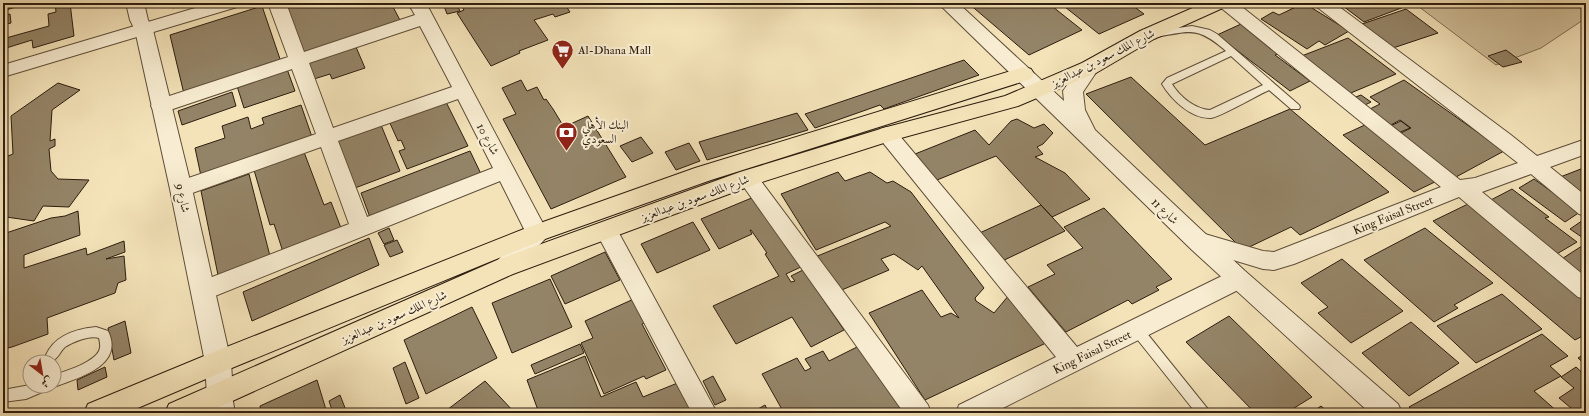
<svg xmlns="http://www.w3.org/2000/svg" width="1589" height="416" viewBox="0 0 1589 416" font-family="'IM FELL Double Pica',Amiri,serif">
<rect width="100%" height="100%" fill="#f4e3b9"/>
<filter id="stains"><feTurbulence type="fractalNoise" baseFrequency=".005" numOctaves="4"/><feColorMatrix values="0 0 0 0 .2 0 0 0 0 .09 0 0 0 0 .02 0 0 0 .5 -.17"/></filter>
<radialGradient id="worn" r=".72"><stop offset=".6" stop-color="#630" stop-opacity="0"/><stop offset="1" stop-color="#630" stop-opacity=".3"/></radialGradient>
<!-- green -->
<path fill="#d2c19c" stroke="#806f55" d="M1414 3H1586V18L1541 48 1496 65Z"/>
<!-- building -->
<path fill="#948467" stroke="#2d1d0e" d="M3 3H22V5L3 11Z
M55 3H70L74 36 33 48 32 40 3 49V27L6 26V38L49 26 48 14 56 12Z
M172 3H189L173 8Z
M280 3H391L402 24 301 58Z
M456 3 460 11 447 14 444 6Z
M468 3H564L570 12 555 17 553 14 534 20 548 40 519 51 520 53 491 66 457 13 464 10 461 5Z
M968 3H1048L1082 30 1029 55Z
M1060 3H1129L1144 14 1099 34Z
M1304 3 1349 31 1325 45 1319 41 1307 49 1261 19 1273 12 1279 15Z
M1339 3H1398L1404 7 1364 22Z
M262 6 281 62 184 94 170 35Z
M1406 9 1438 33 1393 48 1362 24Z
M10 14 11 23 3 25V16Z
M1241 24 1280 53 1275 55 1310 81 1290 91 1217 35Z
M1348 38 1396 74 1346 95 1299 57Z
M356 47 365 68 332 79 330 74 314 79 308 62Z
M1506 50 1522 62 1503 67 1488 56Z
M964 60 979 75 884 109 880 105 815 128 805 114Z
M287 69 295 91 244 108 237 86Z
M1131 77 1205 145 1290 109 1389 192 1300 235 1291 227 1243 250 1086 94Z
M521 80 527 91 537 87 544 100 546 99 553 109 564 127 588 116 626 177 551 209 503 119 516 114 502 88Z
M1404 80 1504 151 1456 177 1399 134 1411 128 1400 120 1391 125 1370 109 1380 104 1370 97Z
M58 83 80 90 52 110 50 141 55 139V146L49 149 51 171 58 179 89 180 69 207 43 206 34 221 6 217 3 215V158L13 154 11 116Z
M232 92 236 106 182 125 178 111Z
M1361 95 1371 102 1363 106 1353 98Z
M445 100 468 146 407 169 399 151 405 149 401 140 398 141 389 121Z
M301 105 312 137 201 176 195 148 225 138 222 126 248 117 251 129 264 124 262 118Z
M797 113 808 130 707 160 699 142Z
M1017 119 1034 128 1044 124 1053 133 1043 144 1037 147 1043 154 1035 157 1065 173 1090 199 1052 217 996 156 937 180 915 154 975 130 989 145 1011 121Z
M1401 121 1410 128 1398 133 1390 126Z
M1367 124 1439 180 1414 192 1343 135Z
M381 125 400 171 355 188 338 141Z
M641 137 653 153 632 162 620 146Z
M689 143 700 161 676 170 665 152Z
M470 151 482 176 371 220 361 193Z
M304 152 324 205 331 202 341 228 283 252 274 224 270 225 254 170Z
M1586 167V203L1555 179Z
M838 172 845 181 870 172 887 183 893 181 911 192 984 288 975 298 976 301 994 313 1009 295 1046 343 925 400 869 313 922 290 941 317 951 313 959 318 922 266 918 270 894 254 881 259 889 270 837 292 815 257 891 226 885 222 816 250 781 194Z
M249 174 271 260 219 280 201 191Z
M1534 179 1580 212 1565 222 1519 188Z
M1512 189 1549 217 1545 218 1577 242 1555 255 1487 202Z
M754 197 803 266 786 274 791 282 795 281 791 276 803 270 844 330 811 347 792 317 736 344 713 306 779 276 765 254 767 253 751 230H750L752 234 719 249 701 219Z
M1468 204 1586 300V334L1575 340 1433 221Z
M1041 205 1065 231 996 264 973 236Z
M1104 208 1172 279 1156 287 1159 290 1132 304 1128 300 1066 332 1028 287 1055 274 1047 265 1083 248 1064 227Z
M78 211 80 235 24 255V268L86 248 87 255 124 241 125 252 106 259 124 256 126 280 118 283 115 293 47 318 48 334 12 347 3 349V234L51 218 65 216Z
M1586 218V240L1570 229Z
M693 222 710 250 657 273 641 244Z
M389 228 394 240 384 244 378 233Z
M1425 228 1493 283 1454 305 1458 308 1434 322 1364 260Z
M369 238 379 265 252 321 243 292Z
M397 240 403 252 390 257 384 245Z
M1585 244 1586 245V284L1557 262Z
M605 252 620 280 565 304 551 276Z
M1342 259 1403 311 1351 343 1318 313 1328 307 1301 283Z
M550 279 572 327 512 353 492 303Z
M1502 294 1542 329 1476 363 1437 326Z
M636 298 648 321 642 324 666 370 646 379 644 376 604 394 581 343 593 338 585 321Z
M472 307 497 358 426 394 404 340Z
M1229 316 1312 397 1286 413H1255L1186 342Z
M125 321 131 353 114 360 108 328Z
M1411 322 1459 363 1409 396 1362 353Z
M1542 334 1568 356 1550 366 1561 376 1534 391 1559 413H1416L1409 407Z
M580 344 584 353 535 374 531 365Z
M861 345 907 413H784L762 374 797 358 805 371 811 368 805 359 823 351 829 361Z
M1586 353V365L1578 358Z
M585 356 601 397 636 382 643 397 680 382 694 413H539L527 380Z
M405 362 419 398 406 404 393 368Z
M105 367 107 377 78 390 77 380Z
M1576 367 1586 376V413H1577L1559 398 1574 388 1561 377Z
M713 376 726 400 715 405 703 381Z
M317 380 327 413H261L260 406Z
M485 381 515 413H443Z
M340 395 347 413H333L329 401Z
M765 405 769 413H751Z
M1321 406 1329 413H1311Z"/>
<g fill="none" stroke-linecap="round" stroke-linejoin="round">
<defs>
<path id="service" d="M1192 26 1210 30 1217 34 1299 105 1300 107 1299 109H1291L1269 90C1258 95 1220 117 1211 118 1191 119 1171 99 1162 84L1167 78 1226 51C1197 26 1191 31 1156 37L1151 34 1156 31ZM1231 56 1263 85 1210 110C1195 109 1180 97 1172 84Z
M1137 325 1141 326 1211 413H1196L1133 334 1131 330 1133 326Z
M96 327 108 331C125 366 78 378 54 387L52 386H54V375C66 371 93 363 99 351 101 347 100 342 99 338 89 335 73 342 65 347 60 351 59 358 52 361L48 359 46 355C55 335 76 329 96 327Z
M30 385 48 386 47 390 26 399 3 402V390Z"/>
<path id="minor" d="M212 3H240L237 7 3 77V65Z
M268 3H286L304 52 415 15 408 3H426L548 233 545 239 513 273 505 276 497 273 494 267 497 261 525 231 500 181 210 298 202 300 194 298 191 291 194 284 349 224 321 147 181 197 174 195 171 189 174 183 316 134 292 69 161 113 154 111 151 106 154 101 288 57ZM420 26 452 87 333 128 309 63ZM458 99 493 168 367 217 338 141Z
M1217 3H1237L1460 180 1475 178 1518 163 1317 7 1314 3H1334L1511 135 1537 156 1586 139V154L1550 167 1586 196V216L1579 214 1531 174 1482 192 1586 277V299L1578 297 1459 197 1294 264 1274 270 1263 269 1190 247 1187 241 1190 235 1198 232 1263 251 1274 252 1441 187 1220 7Z
M887 127 894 129 1077 347 1230 272 1238 270 1246 272 1249 279 1246 286 993 413H956L959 405 1056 357 880 139 877 134 880 129Z
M748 170 755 173 928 405 931 413H904L741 183 738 178 741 173Z
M606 222 614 224 717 413H692L595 230 598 224Z
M220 385 229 388 232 396 235 413H211L208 396 211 388Z"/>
<path id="tertiary" d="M126 3H144L148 20 153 30 192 189 231 362 233 396 229 404 220 408 211 404 207 396 205 362 170 189 135 30 130 20Z
M938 3H958L1064 101 1063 91 1082 63 1089 62 1096 63 1099 68 1083 92 1085 110 1095 130 1245 271 1398 404 1402 413H1370L1192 250Z"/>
<path id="primary" d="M1204 3H1228L1225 7 1154 39 1096 73 1018 106 890 141 756 184 513 274 206 413H165L169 404 497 260 740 172 887 127 1005 96 1082 63 1140 31Z
M1024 67 1031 69 1034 74 1031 79 711 180 545 239 227 370 126 413H84L88 404 209 354 529 227 695 168Z"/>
</defs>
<!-- service casing -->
<use href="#service" stroke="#5f4e39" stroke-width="2"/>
<!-- minor casing -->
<use href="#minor" stroke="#5f4e39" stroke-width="2"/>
<!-- tertiary casing -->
<use href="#tertiary" stroke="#5f4e39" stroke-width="2"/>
<!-- primary casing -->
<use href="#primary" stroke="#2d1d0e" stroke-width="2"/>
<!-- service -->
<use href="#service" fill="#f8edd2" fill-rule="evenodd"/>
<!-- minor -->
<use href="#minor" fill="#f8edd2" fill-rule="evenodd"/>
<!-- tertiary -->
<use href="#tertiary" fill="#f8edd2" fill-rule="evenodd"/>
<!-- primary -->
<use href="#primary" fill="#f4e3b9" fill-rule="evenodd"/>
</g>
<!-- icons -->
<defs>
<symbol id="supermarket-pin" viewBox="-11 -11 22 30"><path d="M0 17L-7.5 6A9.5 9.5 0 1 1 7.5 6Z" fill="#8f2418" stroke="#f8edd2"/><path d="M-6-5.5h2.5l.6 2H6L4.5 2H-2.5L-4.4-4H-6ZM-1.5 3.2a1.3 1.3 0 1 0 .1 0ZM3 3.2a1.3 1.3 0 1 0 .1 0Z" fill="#fff"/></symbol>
<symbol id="bank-pin" viewBox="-11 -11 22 30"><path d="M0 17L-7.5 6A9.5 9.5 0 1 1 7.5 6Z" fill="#8f2418" stroke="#f8edd2"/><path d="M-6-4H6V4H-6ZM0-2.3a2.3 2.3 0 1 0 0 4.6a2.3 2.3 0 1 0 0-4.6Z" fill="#fff"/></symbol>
</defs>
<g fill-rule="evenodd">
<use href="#supermarket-pin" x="550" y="38" width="25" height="34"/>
<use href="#bank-pin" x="554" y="120" width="25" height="34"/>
</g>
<g text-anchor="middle" stroke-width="4" stroke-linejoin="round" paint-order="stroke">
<!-- poi labels -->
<g font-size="12" fill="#2d1d0e" stroke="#f8edd2" text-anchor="start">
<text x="578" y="54">Al-Dhana Mall</text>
<text x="582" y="129">البنك الأهلي<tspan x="582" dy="14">السعودي</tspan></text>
</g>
<!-- street labels -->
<g font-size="12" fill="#2d1d0e" stroke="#f8edd2">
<text transform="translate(1103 58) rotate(-27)" y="4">شارع الملك سعود بن عبدالعزيز</text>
<text transform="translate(488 139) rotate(62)" y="4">شارع 10</text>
<text transform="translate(183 198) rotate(78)" y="4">شارع 9</text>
<text transform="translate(695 198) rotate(-20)" y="4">شارع الملك سعود بن عبدالعزيز</text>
<text transform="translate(1165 211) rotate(44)" y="4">شارع 11</text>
<text transform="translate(1393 215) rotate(-22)" y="4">King Faisal Street</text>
<text transform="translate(394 317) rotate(-24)" y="4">شارع الملك سعود بن عبدالعزيز</text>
<text transform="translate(1092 352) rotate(-26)" y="4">King Faisal Street</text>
</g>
</g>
<!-- margin -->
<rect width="1589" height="416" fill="none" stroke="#f4e3b9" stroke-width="16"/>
<rect x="4" y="4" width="1581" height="408" fill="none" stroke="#2d1d0e" stroke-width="2"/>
<rect x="8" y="8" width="1573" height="400" fill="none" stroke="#2d1d0e"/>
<!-- north arrow -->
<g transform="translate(42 374) rotate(149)"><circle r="19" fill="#f8edd2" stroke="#a79a84"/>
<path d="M0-3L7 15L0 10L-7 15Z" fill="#8f2418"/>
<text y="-6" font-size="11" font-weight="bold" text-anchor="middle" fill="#2d1d0e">ش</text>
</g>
<rect width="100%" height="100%" filter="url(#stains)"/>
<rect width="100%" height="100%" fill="url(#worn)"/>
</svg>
